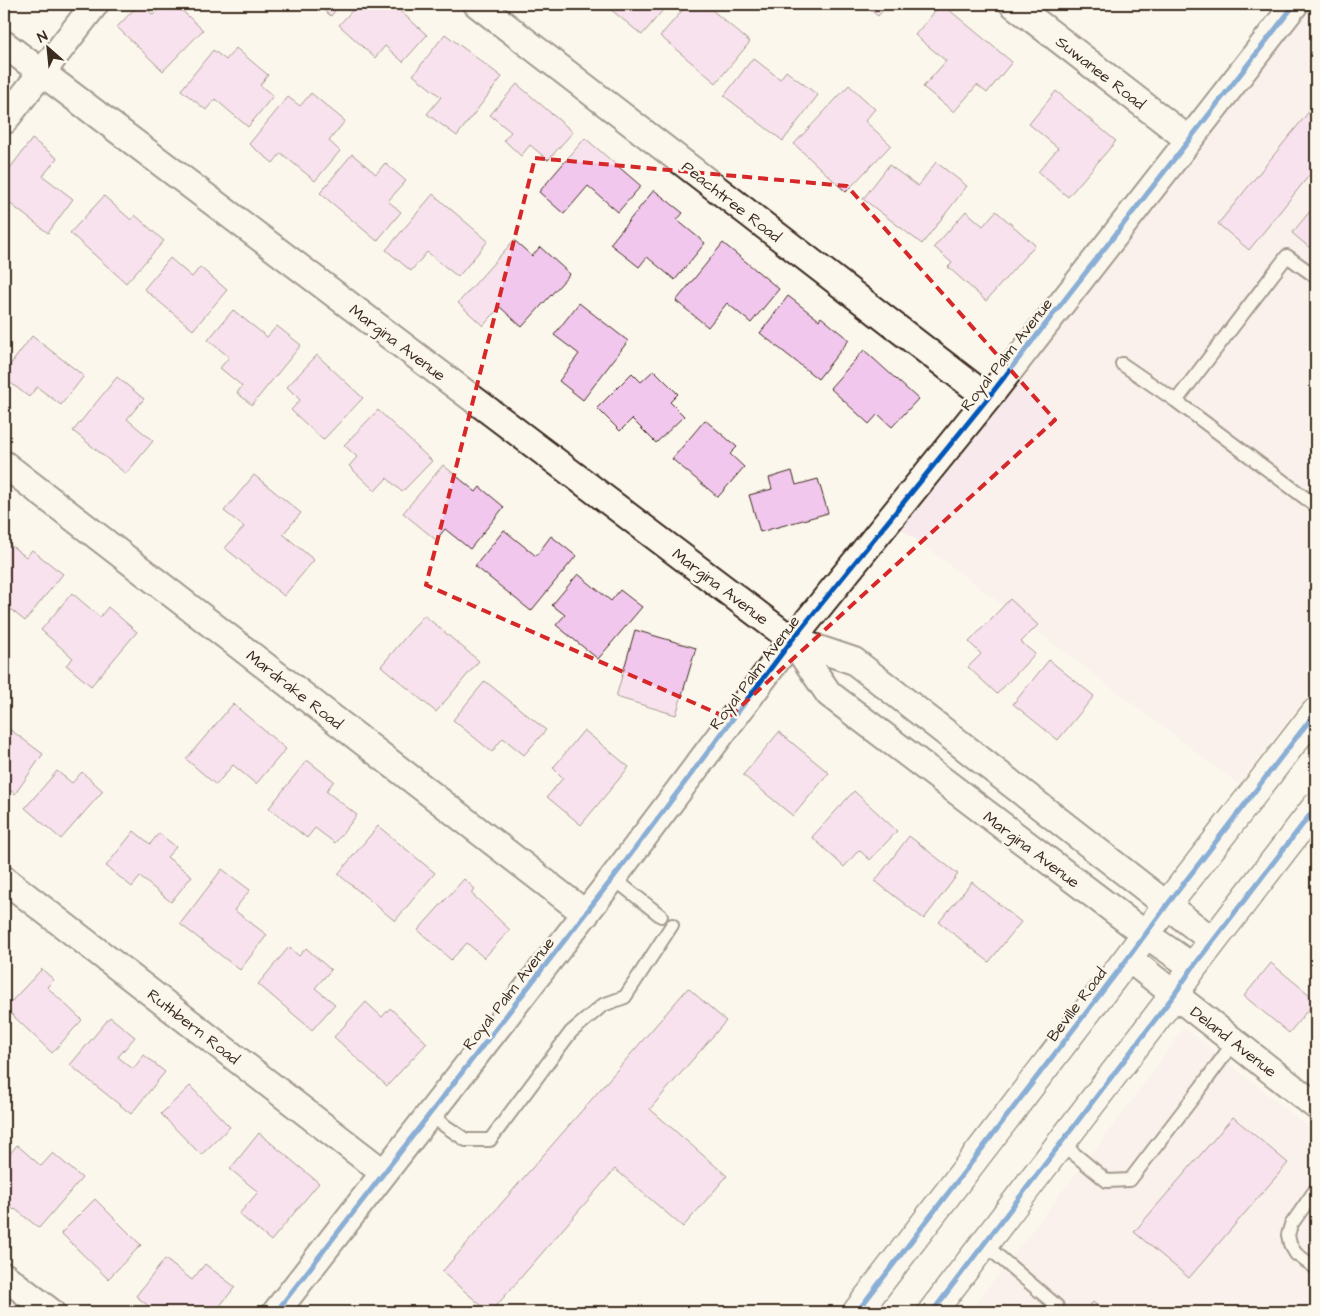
<svg xmlns="http://www.w3.org/2000/svg" width="1320" height="1316" viewBox="0 0 1320 1316" font-family="'Architects Daughter',sans-serif">
<rect width="100%" height="100%" fill="#fbf7ec"/>
<filter id="ink" filterUnits="userSpaceOnUse"><feTurbulence type="fractalNoise" baseFrequency=".02" numOctaves="2"/><feDisplacementMap in="SourceGraphic" scale="10" xChannelSelector="R" yChannelSelector="G"/><feConvolveMatrix kernelMatrix="1 2 1 2 8 2 1 2 1" color-interpolation-filters="sRGB"/></filter>
<g filter="url(#ink)">
<!-- built -->
<path fill="#f8e9ec" d="M1314 4H1316V685L1238 784 902 529 991 418 992 419 999 408 1192 160 1194 161 1200 150Z
M1184 1027 1316 1133V1312H969L1124 1111Z"/>
<!-- building -->
<path fill="#f2c7ed" stroke="#3b2a1e" d="M139 4H142L153 15 164 4H175L203 30 163 71 117 27Z
M316 4H340L331 16Z
M358 4H403L398 9 427 35 403 62 385 46 375 58 339 25Z
M604 4H668L642 35Z
M688 4H705L750 42 716 83 660 36Z
M863 4H888L878 16Z
M941 4H942L1012 62 987 93 977 85 954 112 923 87 946 61 915 35Z
M445 34 502 77 457 136 427 114 441 97 413 75Z
M236 48 268 75 260 85 273 96 248 127 215 99 206 110 181 90 213 50 226 60Z
M753 58 780 79 786 71 818 95 783 141 724 96Z
M517 84 573 132 548 160 530 145 521 156 504 140 511 132 490 115Z
M849 85 875 109 865 121 891 145 846 192 794 144Z
M1056 91 1116 141 1068 197 1038 172 1058 148 1029 124Z
M311 93 345 121 329 141 340 151 315 181 281 153 273 163 249 144 288 97 300 106Z
M1316 103V167L1249 250 1218 224Z
M585 138 641 186 618 212 588 186 564 214 539 192Z
M32 139 57 158 43 176 73 199 48 233 4 199V176Z
M352 154 376 174 385 163 406 181 388 201 401 212 377 241 320 193Z
M936 162 967 186 922 244 863 199 889 165 918 186Z
M654 190 683 213 677 220 705 243 675 280 647 257 639 267 610 244Z
M433 194 488 241 458 277 427 252 411 271 386 250Z
M104 196 131 220 135 215 164 241 126 283 70 233Z
M1316 204V253L1292 233Z
M966 211 983 226 996 211 1035 245 986 301 948 267 952 263 934 247Z
M514 240 532 256 540 247 570 274 522 327 500 307 483 326 458 303Z
M723 243 779 289 751 323 727 303 708 327 676 301Z
M170 258 192 277 200 267 227 290 193 330 144 289Z
M788 296 819 320 821 317 849 340 818 379 760 333Z
M579 303 628 341 583 400 559 381 579 354 554 335Z
M233 310 267 337 277 326 301 345 252 405 237 393 242 386 220 368 229 357 208 340Z
M32 336 84 376 61 405 37 387 29 397 4 378V373Z
M864 350 918 399 892 427 878 414 869 424 830 388Z
M317 355 363 398 323 440 291 410 300 400 287 387Z
M654 370 678 394 670 402 684 416 656 443 632 419 620 431 597 408 632 373 641 382Z
M117 377 144 399 127 419 153 441 126 474 73 431Z
M378 410 432 461 402 492 387 478 375 491 349 466 357 457 344 445Z
M705 420 737 447 730 454 744 467 718 497 672 459Z
M443 465 476 492 480 487 504 507 470 549 445 529 436 540 403 513Z
M792 471 796 485 818 479 828 513 760 532 749 495 772 489 769 478Z
M254 475 301 513 283 534 314 560 284 596 225 548 244 527 224 511Z
M504 530 536 556 551 536 576 556 531 611 475 566Z
M4 540 26 557 32 550 63 574 25 621 4 604Z
M578 574 611 601 620 590 642 607 598 659 556 625 565 615 552 605Z
M72 593 100 617 108 607 137 632 91 686 66 665 73 658 41 630Z
M1010 599 1038 625 1021 642 1035 654 997 694 968 667 981 654 969 642Z
M424 615 479 661 436 712 381 666Z
M635 630 696 648 676 715 616 697Z
M1049 660 1094 696 1058 740 1013 704Z
M485 681 546 730 524 755 503 738 492 752 453 720Z
M233 704 286 749 256 784 233 765 216 785 186 759Z
M4 725 43 754 15 794 4 786Z
M584 730 629 767 581 825 547 797 563 778 553 768Z
M779 732 829 773 793 816 743 775Z
M307 760 334 781 326 791 357 815 335 843 315 828 307 838 269 808Z
M57 771 72 783 82 772 103 791 61 839 25 808Z
M854 791 897 831 870 860 859 850 844 867 812 837Z
M378 826 435 873 395 921 338 874Z
M134 831 150 844 159 833 176 847 167 857 192 876 171 902 140 877 132 887 106 866Z
M909 836 958 874 924 919 875 881Z
M222 869 250 890 234 910 267 935 240 970 180 924Z
M464 879 475 889 471 893 510 930 484 958 467 943 451 960 418 930Z
M972 882 1021 922 989 962 939 922Z
M289 947 299 956 306 948 331 970 315 988 335 1004 312 1030 258 984Z
M1271 963 1316 1000 1289 1033 1244 996Z
M42 969 54 980 47 987 82 1020 52 1053 5 1008Z
M688 988 726 1021 650 1109 727 1176 683 1227 615 1169 491 1312H489L442 1272Z
M366 1002 382 1017 390 1008 427 1043 387 1086 334 1037Z
M110 1017 135 1037 118 1057 133 1069 144 1055 165 1072 131 1114 70 1065Z
M190 1086 230 1127 201 1155 161 1114Z
M1233 1117 1288 1163 1189 1278 1134 1232Z
M259 1133 319 1183 271 1241 239 1214 258 1192 230 1169Z
M17 1145 41 1166 53 1153 82 1178 39 1228 15 1209 14 1210 4 1201V1161Z
M95 1199 141 1245 108 1279 61 1233Z
M165 1259 192 1280 205 1264 235 1287 215 1312H156L136 1296Z
M1093 1302 1105 1312H1084Z"/>
<g fill="none" stroke-linecap="round" stroke-linejoin="round">
<defs>
<path id="lane" d="M1122 364 1176 401 1316 506
M1176 401 1287 256 1316 277
M613 878 661 916
M429 1115 466 1140H490L571 1032 603 1005 625 997 672 925
M1061 1143 1107 1181 1130 1180 1202 1086 1234 1042
M1316 1189 1291 1225 1288 1235 1290 1244 1296 1254 1316 1268
M984 1244 1057 1306"/>
<path id="street" d="M477 4 988 398
M1013 4 1189 140
M4 44 792 640 854 661 1213 941
M4 121 95 4
M4 464 586 914
M792 640 829 694 1145 934 1193 967
M4 879 384 1173
M1128 958 1316 1106
M4 1276 51 1312
M276 1312 613 878 792 640 988 398 1295 4"/>
<path id="primary" d="M857 1312 1128 958 1167 905 1316 712
M932 1312 1174 995 1193 967 1316 807"/>
</defs>
<!-- lane casing -->
<use href="#lane" stroke="#3b2a1e" stroke-width="16"/>
<!-- street casing -->
<use href="#street" stroke="#3b2a1e" stroke-width="30"/>
<!-- primary casing -->
<use href="#primary" stroke="#3b2a1e" stroke-width="31"/>
<!-- lane -->
<use href="#lane" stroke="#fbf7ec" stroke-width="12"/>
<!-- street -->
<use href="#street" stroke="#fbf7ec" stroke-width="26"/>
<!-- primary -->
<use href="#primary" stroke="#fbf7ec" stroke-width="28"/>
<defs>
<path id="cycleway" d="M276 1312 613 878 792 640 988 398 1295 4
M857 1312 1128 958 1167 905 1316 712
M932 1312 1174 995 1193 967 1316 807"/>
</defs>
<!-- cycleway casing -->
<use href="#cycleway" stroke="#fbf7ec" stroke-width="8"/>
<!-- cycleway -->
<use href="#cycleway" stroke="#0057b8" stroke-width="5"/>
</g>
</g>
<!-- marked area -->
<path d="M0 0H1320V1316H0ZM535 158 847 186 1055 420 728 718 426 585Z" fill="#fbf7ec" fill-opacity=".55" fill-rule="evenodd"/>
<path fill="none" stroke="#d62828" stroke-width="4" stroke-dasharray="10 6" stroke-linejoin="round" d="M535 158 847 186 1055 420 728 718 426 585Z"/>
<g text-anchor="middle" stroke-width="5" stroke-linejoin="round" paint-order="stroke">
<!-- street labels -->
<g font-size="16" fill="#3b2a1e" stroke="#fbf7ec">
<text transform="translate(1101 72) rotate(38)" y="6">Suwanee Road</text>
<text transform="translate(732 201) rotate(38)" y="6">Peachtree Road</text>
<text transform="translate(398 342) rotate(37)" y="6">Margina Avenue</text>
<text transform="translate(1006 354) rotate(-52)" y="6">Royal Palm Avenue</text>
<text transform="translate(721 586) rotate(37)" y="6">Margina Avenue</text>
<text transform="translate(754 672) rotate(-53)" y="6">Royal Palm Avenue</text>
<text transform="translate(295 689) rotate(38)" y="6">Mardrake Road</text>
<text transform="translate(1032 849) rotate(37)" y="6">Margina Avenue</text>
<text transform="translate(508 993) rotate(-52)" y="6">Royal Palm Avenue</text>
<text transform="translate(1076 1004) rotate(-53)" y="6">Beville Road</text>
<text transform="translate(194 1026) rotate(38)" y="6">Ruthbern Road</text>
<text transform="translate(1234 1041) rotate(38)" y="6">Deland Avenue</text>
</g>
</g>
<!-- margin -->
<rect width="1320" height="1316" fill="none" stroke="#fbf7ec" stroke-width="20"/>
<rect x="10" y="10" width="1300" height="1296" fill="none" stroke="#3b2a1e" stroke-width="2" filter="url(#ink)"/>
<!-- north arrow -->
<g transform="translate(48 48) rotate(333)" stroke="#fbf7ec" stroke-width="4" paint-order="stroke">
<path d="M0-4L9 19L0 12L-9 19Z" fill="#3b2a1e"/>
<text y="-8" font-size="14" font-weight="bold" text-anchor="middle" fill="#3b2a1e">N</text>
</g>
</svg>
